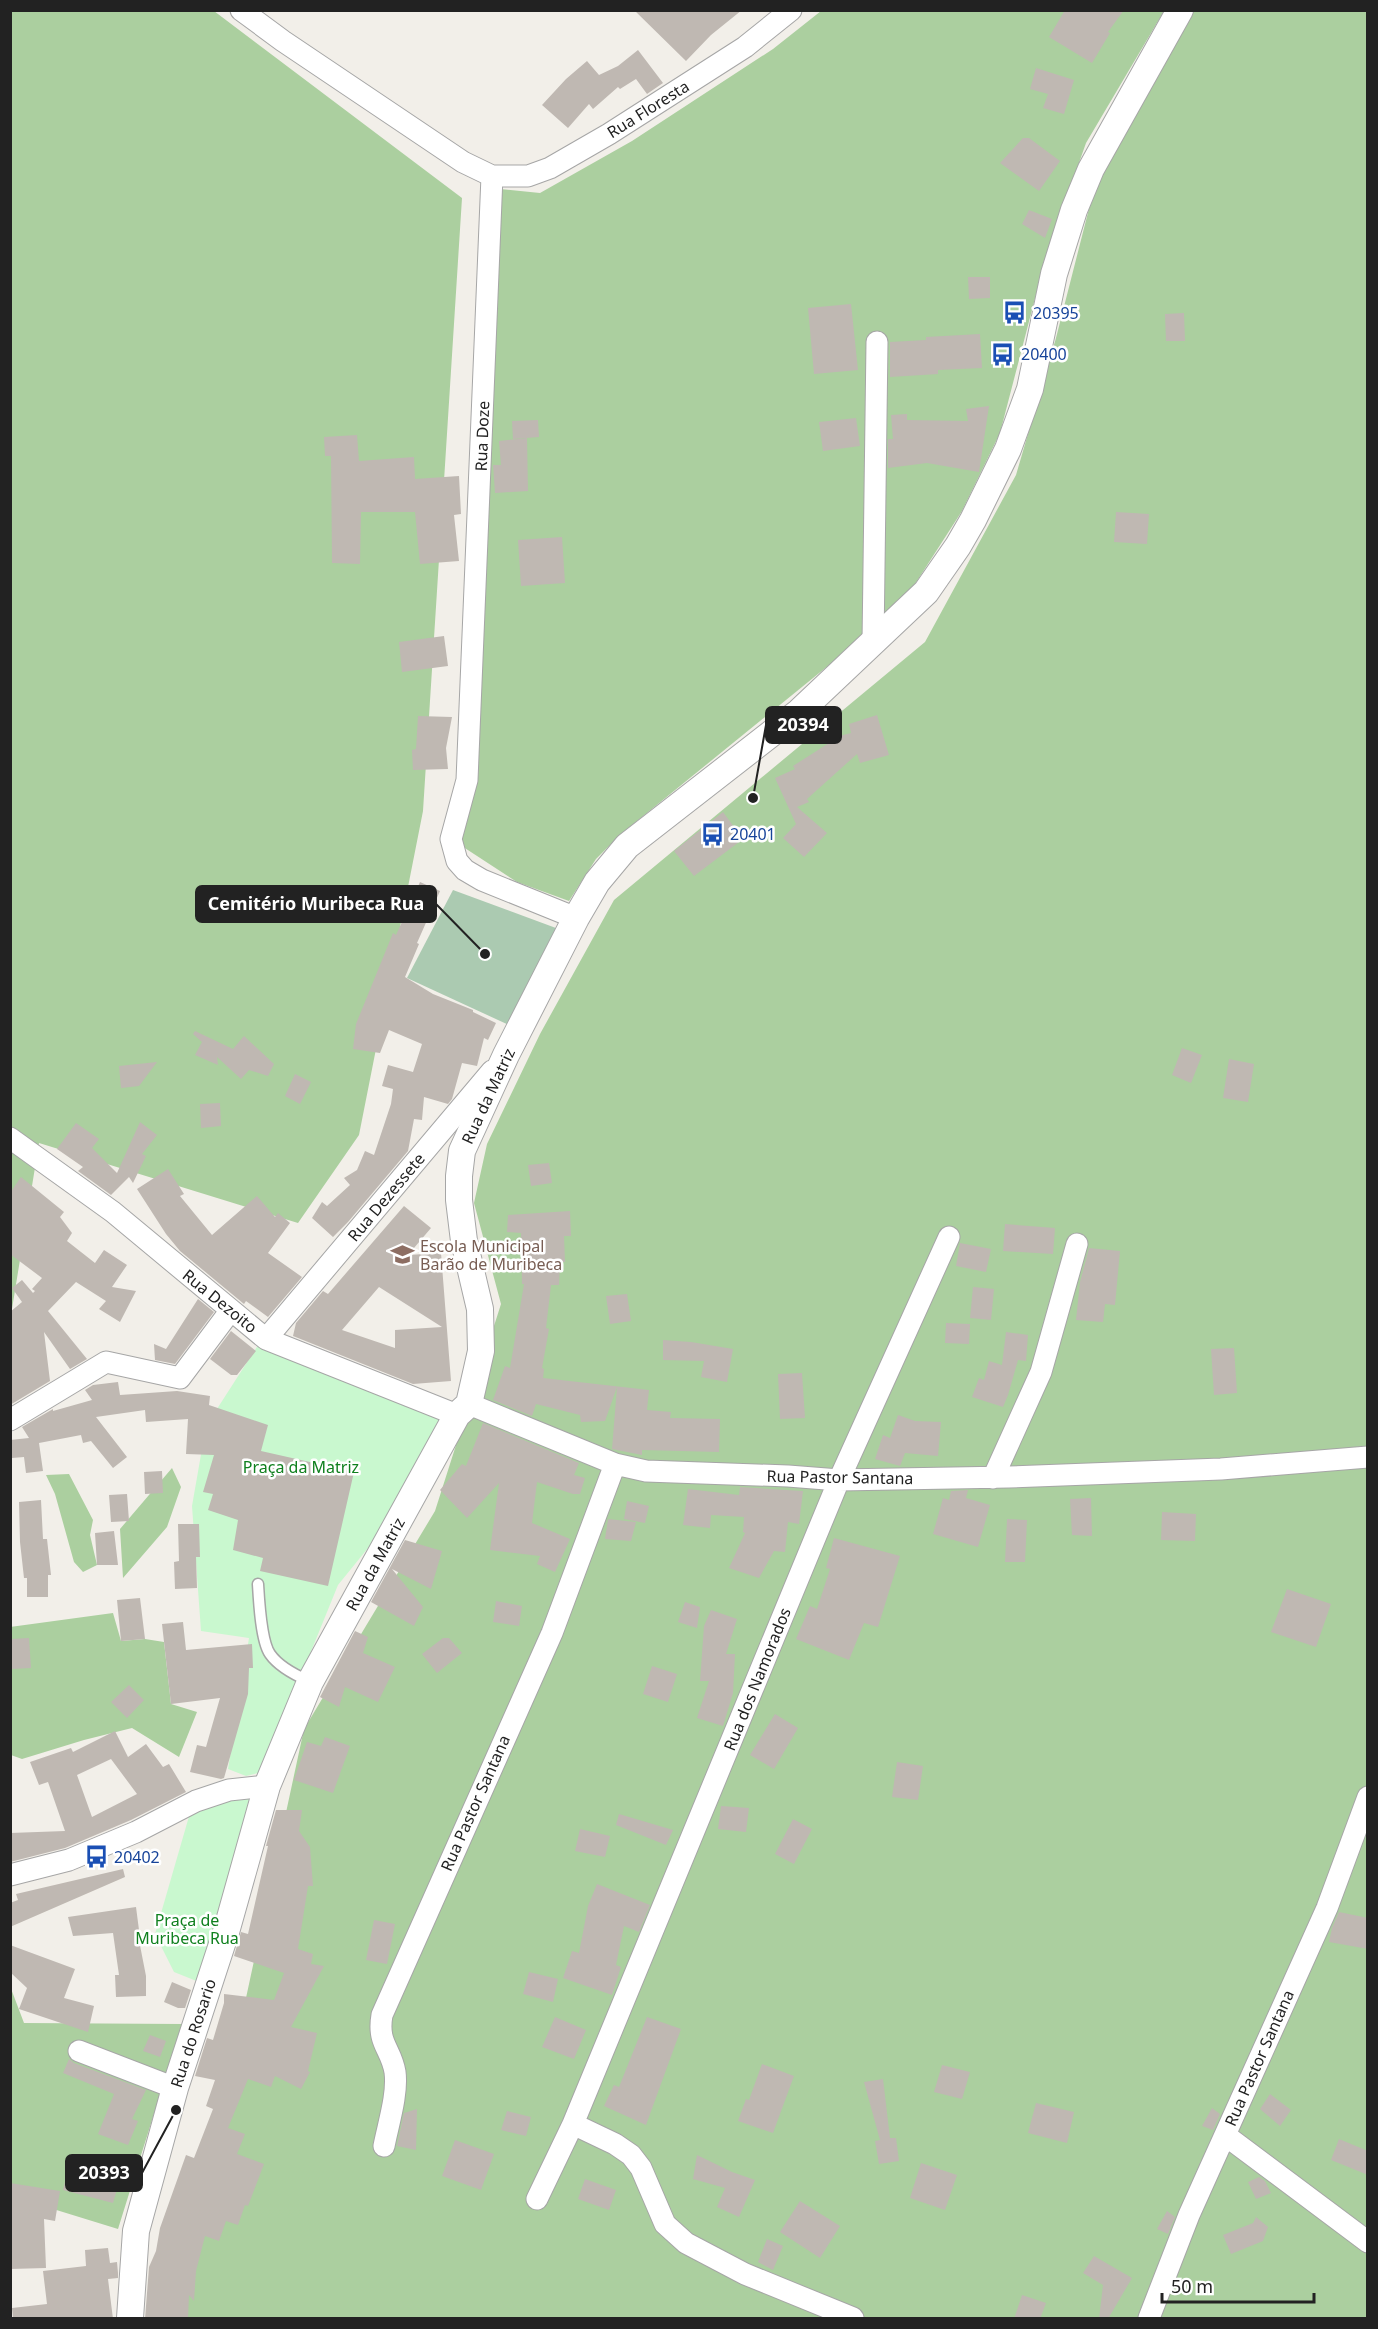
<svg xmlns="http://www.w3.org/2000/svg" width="1378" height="2329" viewBox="0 0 1378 2329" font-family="'Noto Sans',sans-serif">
<rect width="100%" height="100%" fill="#f2efe9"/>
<!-- forest -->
<path fill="#abcf9f" d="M11 11H214L462 198 423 811 359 1135 298 1223 39 1143 11 1315Z
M821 11H1164L1086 143 1046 256 1000 433 962 511 906 598 861 639 621 834 596 859 569 901 517 882 451 839 478 779 500 189 540 193 632 141 773 49Z
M1184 11H1367V2318H177L304 1729 435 1511 501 1304 474 1203 487 1144 540 1034 614 900 925 642 1016 475 1056 338 1106 142Z
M172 1468 181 1487 167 1527 123 1578 120 1529Z
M69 1474 93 1520 90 1535 97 1565 83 1572 74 1562 55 1494 46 1475Z
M113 1613 121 1641 145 1639 164 1642 171 1704 197 1712 179 1757 132 1728 84 1740 22 1759 11 1755 10 1627Z
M10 1986 24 2023 182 2024 118 2229 11 2196Z"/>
<!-- cemetery -->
<path fill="#abcab1" d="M453 890 564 931 511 1026 407 978Z"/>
<!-- park -->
<path fill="#c9f8cf" d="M262 1339 441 1418 381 1532 338 1585 262 1772 246 1776 228 1769 249 1638 201 1631 192 1506 206 1426Z
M259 1788 199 1982 174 1972 155 1934 192 1806Z"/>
<!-- building -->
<path fill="#bfb8b2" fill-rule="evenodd" d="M634 10H742L711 35 686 61Z
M1065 10H1124L1108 32 1110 33 1092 63 1049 37Z
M638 50 663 83 647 94 636 79 620 89 618 87 593 109 589 104 568 128 542 105 566 79 587 61 599 75 618 66Z
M1036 68 1074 80 1064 114 1043 108 1048 94 1030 89Z
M1023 138H1029L1060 161 1039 191 1000 163Z
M1029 210 1052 219 1045 238 1022 224Z
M968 277H990V298L969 299Z
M851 304 858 370 814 374 808 308Z
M1184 313 1185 341H1166L1165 314Z
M980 334 982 368 938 370V374L890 377V342L926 340V337Z
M989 406 979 472 927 463 888 468V439H893L891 415 907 414V420L968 421 966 409Z
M856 418 860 446 823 451 819 422Z
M538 420 539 437 513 439 512 421Z
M357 435 359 461 414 457 415 479 459 476 461 514 454 515 459 561 420 564 415 512H361L360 564 332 563 331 456H325L324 437Z
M527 438 528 491 495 493 493 465H501L499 441Z
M1116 512 1149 514 1147 544 1114 542Z
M562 537 565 583 521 586 518 540Z
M444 636 448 666 402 672 399 642Z
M877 715 889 755 860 763 857 754 807 799 809 802 797 807 827 833 804 857 783 838 796 824 775 778 795 769 793 766 829 743 828 739 851 733 849 724Z
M418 716 452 717 446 748 448 769 413 770 412 750 416 749Z
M723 812 743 839 694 876 674 851Z
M420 882 440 891 417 943 419 944 405 977 433 994 473 1010V1012L496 1023 488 1040 484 1038 477 1066 462 1063 452 1099 448 1104 424 1097 422 1120 414 1119 408 1151 348 1222 333 1237 312 1218 322 1202 327 1206 350 1185 344 1178 357 1170 365 1151 374 1155 391 1104 393 1089 382 1086 388 1065 413 1072 422 1044 389 1030 380 1053 353 1049 356 1024 393 933 396 935Z
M195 1031 233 1049 244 1036 274 1064 268 1076 249 1070 241 1079 217 1057 218 1065 195 1055 202 1042 193 1034Z
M1182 1048 1202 1055 1191 1083 1172 1075Z
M1229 1059 1254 1064 1248 1102 1223 1098Z
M157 1062 139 1086 121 1088 119 1066Z
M295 1074 311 1082 300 1104 285 1096Z
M220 1103 221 1126 201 1128 200 1104Z
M140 1122 157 1135 142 1154 146 1156 133 1183 129 1177 111 1195 78 1171 83 1167 57 1149 76 1123 99 1139 92 1148 117 1173Z
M549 1163 552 1183 531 1186 528 1165Z
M168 1169 184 1194 180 1196 212 1235 257 1196 275 1217 278 1213 290 1223 268 1253 302 1277 268 1317 246 1301 244 1304 180 1251 166 1234 137 1189Z
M21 1177 64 1212 60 1217 72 1233 67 1241 95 1263 104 1250 127 1265 112 1287 136 1291 120 1322 99 1309 106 1301 76 1282 48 1311 87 1359 70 1369 44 1332 50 1381 10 1405V1312L22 1302 12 1288 22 1280 33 1293 35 1291 32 1289 42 1278 10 1254V1193Z
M404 1206 431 1228 408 1255 441 1253 451 1381 413 1384 293 1336 296 1323 323 1291 328 1294ZM379 1287 442 1327 395 1330V1348L342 1330Z
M570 1211 571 1236H564L565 1262H560L559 1285H551L546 1328 549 1329 542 1368 544 1369 543 1378 649 1390 647 1410 671 1412 670 1418 720 1419 719 1452 642 1450V1455L612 1449 617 1387 605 1421 581 1422 580 1415 536 1404 532 1416 493 1400 505 1366 510 1368 524 1284H522L521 1233 507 1232 508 1215Z
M1005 1224 1055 1228 1053 1254 1003 1251Z
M960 1243 991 1249 986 1272 956 1266Z
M1089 1248 1120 1251 1115 1305 1105 1304 1103 1322 1076 1320 1080 1282Z
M973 1287 994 1289 991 1320 970 1318Z
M627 1294 631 1321 610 1324 606 1296Z
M198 1299 214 1312 175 1364 155 1360 154 1344 166 1349Z
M946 1323 970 1324 969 1344 945 1343Z
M231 1331 256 1351 237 1375H231L210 1359Z
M1006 1332 1028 1335 1026 1361 1018 1360 1008 1395 1003 1407 972 1397 979 1378 984 1380 989 1361 1002 1365Z
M663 1340 691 1342 733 1349 727 1382 701 1377 704 1361 663 1360Z
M1234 1348 1237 1393 1214 1395 1211 1349Z
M802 1373 805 1418 780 1419 778 1374Z
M118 1382 120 1395 177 1391 210 1396 209 1405 268 1425 261 1451 354 1472 328 1586 260 1571 263 1558 233 1550 238 1520 208 1510 213 1494 203 1492 214 1455 186 1454 188 1419 146 1422 145 1410 96 1417 127 1457 113 1468 91 1441 83 1443 81 1435 39 1443 43 1471 26 1473 24 1457 12 1458 10 1440 29 1438 22 1427 53 1409V1411L92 1400 85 1390 93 1385Z
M898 1415 915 1421 941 1422 938 1456 905 1453 900 1466 875 1459 883 1435 890 1438Z
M483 1423 579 1463 574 1475 585 1478 580 1494H573L537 1482 532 1523 570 1539 555 1572 537 1564 540 1556 490 1550 499 1483 467 1518 440 1490 462 1464 466 1466Z
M162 1471 163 1493 145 1494 144 1472Z
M740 1487 803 1491 799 1524 788 1522 785 1552 774 1551 759 1578 729 1568 745 1533 743 1532 744 1517 711 1515 710 1528 683 1525 688 1489 739 1495Z
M968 1490 966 1498 990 1505 978 1547 933 1534 943 1498 949 1500 951 1491Z
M127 1494 129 1521 111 1522 109 1495Z
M1091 1498 1092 1536 1072 1535 1070 1499Z
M41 1500 43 1539H47L51 1575H48V1597H27V1578H24L20 1542 19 1502Z
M627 1501 649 1506 645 1523 624 1519Z
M1162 1512 1196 1514 1195 1541 1161 1540Z
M608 1519 636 1522 631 1541 605 1539Z
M1007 1519 1027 1520 1025 1562H1005Z
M178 1524H199L200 1557H196L197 1588 175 1589 174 1562 179 1561Z
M114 1531 118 1565H97L95 1533Z
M834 1538 900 1556 878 1627 864 1623 849 1660 796 1639 810 1606 817 1609 830 1569 826 1568Z
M405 1540 442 1551 431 1589 392 1569 423 1607 414 1626 371 1602Z
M1287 1589 1331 1604 1316 1647 1271 1632Z
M140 1598 145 1639 121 1641 117 1600Z
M496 1601 522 1606 519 1626 493 1622Z
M685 1602 700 1607 697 1628 678 1622Z
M711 1610 737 1619 726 1654H735L733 1693 723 1726 697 1718 709 1681H700L704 1626Z
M183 1622 186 1650 252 1644 253 1668H249L248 1694 224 1778 221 1779 190 1772 197 1745 206 1747 220 1698 171 1704 162 1624Z
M355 1631 368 1637 363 1653 395 1667 378 1702 345 1687 339 1707 320 1697Z
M29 1638 31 1668 12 1669 11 1639Z
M443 1638H449L462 1653 437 1673 422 1654Z
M652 1666 677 1674 668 1702 643 1694Z
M129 1685 144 1700 127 1718 111 1702Z
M775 1714 798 1728 774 1769 750 1755Z
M115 1731 128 1757 146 1744 163 1767 169 1764 186 1792 131 1820 65 1848 10 1862V1833L65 1831 48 1782 39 1785 30 1762 71 1748 73 1752ZM111 1759 137 1794 92 1817 77 1775Z
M325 1737 350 1746 333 1793 294 1780 307 1742 321 1746Z
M897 1762 923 1766 918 1800 892 1797Z
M721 1806 749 1808 746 1832 718 1829Z
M276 1810H302L299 1831 310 1847 313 1886H308L298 1949 313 1954 311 1964 324 1966 291 2027 317 2033 308 2071 310 2072 301 2089 275 2076 271 2087 248 2079 228 2128 245 2134 237 2154 264 2164 248 2206 245 2205 238 2225 226 2221 219 2241 205 2236 196 2271 194 2301 189 2295 188 2319H145L149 2267 156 2251 160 2228 186 2155 194 2158 213 2109 206 2106 215 2080 195 2076 207 2038 213 2040 224 2003V1994L274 2000 284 1973 234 1956 241 1932 248 1934 268 1846H266Z
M619 1814 673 1830 666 1845 616 1825Z
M793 1819 812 1829 794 1864 775 1854Z
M580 1829 610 1836 605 1857 575 1851Z
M123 1869 125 1877 10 1927V1903L18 1900 16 1894Z
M597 1884 650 1905 639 1932 624 1926 616 1965 621 1967 612 1995 563 1978 572 1951 579 1953 588 1906Z
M136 1907 139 1930H137L146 1976V1996L116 1997 115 1975H119L113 1933 73 1936 68 1917Z
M1339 1912 1368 1918V1949L1329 1942 1332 1928Z
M374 1920 395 1924 387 1964 366 1960Z
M10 1945 75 1969 64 1998 94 2006 88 2032 19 2009 27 1988 10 1972Z
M529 1972 558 1979 553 2002 523 1994Z
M172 1982 191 1990 185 2008H178L164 2002Z
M555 2017 586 2030 574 2059 542 2047Z
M647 2017 681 2029 646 2125 604 2106 614 2085 619 2087Z
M150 2035 166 2041 160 2057 143 2051Z
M69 2059 74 2063 146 2090 132 2119 138 2121 128 2145 98 2134 114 2094 63 2073Z
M762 2064 794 2076 773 2133 738 2121 746 2099 749 2100Z
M942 2065 970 2072 962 2099 934 2092Z
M883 2079 890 2138H896L899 2161 879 2164 875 2141 880 2140 864 2082Z
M1270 2094 1291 2110 1280 2126 1260 2109Z
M1036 2103 1074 2112 1067 2143 1028 2133Z
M1212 2108 1220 2114 1213 2130 1202 2126Z
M417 2109 416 2150 397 2146 404 2113Z
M507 2111 531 2117 526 2136 501 2130Z
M1339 2139 1368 2151V2175L1331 2160Z
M455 2140 494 2154 481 2190 442 2176Z
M697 2155 732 2172 755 2180 739 2217 717 2207 725 2188 693 2179Z
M921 2163 957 2175 945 2210 910 2198Z
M69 2166 120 2179 113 2203 63 2190Z
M1259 2177 1265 2181 1271 2193 1256 2199 1248 2182Z
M585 2179 616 2190 609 2210 578 2199Z
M10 2183 60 2191 55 2221 44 2219 46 2268 10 2269Z
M800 2201 840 2226 820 2258 780 2232Z
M1167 2211 1175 2217 1168 2234 1157 2229Z
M1256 2217 1268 2227 1263 2241 1231 2254 1223 2235 1253 2223Z
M767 2239 783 2246 773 2270 758 2262Z
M108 2248 110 2263 117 2262 118 2273V2278L108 2279 113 2319H13L12 2308 47 2304 43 2271 86 2266 85 2250Z
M1094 2256 1132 2278 1108 2319H1099L1103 2285 1083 2273Z
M1022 2295 1046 2303 1040 2319H1014Z"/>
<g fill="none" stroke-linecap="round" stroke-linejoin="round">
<defs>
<path id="service" d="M258 1584C259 1601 261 1641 270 1654 279 1667 295 1675 309 1681"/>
<path id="minor" d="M241 10 283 41 463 162 492 176 467 780 451 839 457 861 465 870 482 880 576 918
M492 176H528L550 168 609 134 745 47 791 10
M873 643 877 342
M10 1138 113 1212 266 1339 457 1415
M266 1339 492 1071
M469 1404 615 1464 646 1471 788 1476 839 1480 1009 1477 1221 1469 1368 1457
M10 1420 106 1362 180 1378 231 1310
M993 1478 1041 1372 1077 1244
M10 1875 69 1860 136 1832 196 1801 229 1790 267 1786
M79 2051 175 2088
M573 2124 615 2144 631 2155 641 2168 665 2224 686 2243 745 2274 853 2318
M1225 2135 1368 2242
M384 2146C388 2125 398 2094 395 2072 391 2048 377 2044 382 2015L552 1633 615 1464
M537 2199 573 2124 839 1480 949 1237
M1149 2318 1189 2215 1327 1908 1368 1797"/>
<path id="tertiary" d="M130 2318 136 2231 175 2088 226 1932 267 1786 310 1682 457 1415 469 1404 481 1351 480 1309 464 1241 459 1200V1176L462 1151 506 1055 576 918 597 882 627 846 799 712 926 592 958 546 973 520 1008 449 1030 389 1054 274 1074 210 1091 169 1180 10"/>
</defs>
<!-- service casing -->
<use href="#service" stroke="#a6a6a6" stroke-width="13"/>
<!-- minor casing -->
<use href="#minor" stroke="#a6a6a6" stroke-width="23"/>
<!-- tertiary casing -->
<use href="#tertiary" stroke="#a6a6a6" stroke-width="28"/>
<!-- service -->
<use href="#service" stroke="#fff" stroke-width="10"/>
<!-- minor -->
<use href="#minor" stroke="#fff" stroke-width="21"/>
<!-- tertiary -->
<use href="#tertiary" stroke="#fff" stroke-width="26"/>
</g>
<!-- icons -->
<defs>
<symbol id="bus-bare" viewBox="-9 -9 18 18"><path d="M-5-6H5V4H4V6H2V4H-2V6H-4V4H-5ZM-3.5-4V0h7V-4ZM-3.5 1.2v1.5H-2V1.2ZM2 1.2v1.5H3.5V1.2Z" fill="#1a4fb4" stroke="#fff" stroke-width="2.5" paint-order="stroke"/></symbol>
<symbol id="school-bare" viewBox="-9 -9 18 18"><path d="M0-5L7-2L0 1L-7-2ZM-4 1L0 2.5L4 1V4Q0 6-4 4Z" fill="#8d6e63" stroke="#fff" stroke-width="2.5" paint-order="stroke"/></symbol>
</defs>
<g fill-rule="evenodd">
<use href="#bus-bare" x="998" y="296" width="33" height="33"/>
<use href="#bus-bare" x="986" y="338" width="33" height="33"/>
<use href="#bus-bare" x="696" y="818" width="33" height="33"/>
<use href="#school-bare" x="386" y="1238" width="33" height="33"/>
<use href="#bus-bare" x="80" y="1840" width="33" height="33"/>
</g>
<g text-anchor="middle" stroke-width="5" stroke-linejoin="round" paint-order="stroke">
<!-- street labels -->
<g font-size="16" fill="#222" stroke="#fff">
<text transform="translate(648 109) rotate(-32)" y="6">Rua Floresta</text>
<text transform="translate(482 436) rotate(-88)" y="6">Rua Doze</text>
<text transform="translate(488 1096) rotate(-65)" y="6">Rua da Matriz</text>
<text transform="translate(386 1197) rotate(-50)" y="6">Rua Dezessete</text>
<text transform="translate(220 1301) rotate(39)" y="6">Rua Dezoito</text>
<text transform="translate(840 1477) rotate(1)" y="6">Rua Pastor Santana</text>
<text transform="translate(375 1564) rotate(-61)" y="6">Rua da Matriz</text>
<text transform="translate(757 1679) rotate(-68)" y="6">Rua dos Namorados</text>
<text transform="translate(475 1803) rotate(-66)" y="6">Rua Pastor Santana</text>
<text transform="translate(193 2033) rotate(-72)" y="6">Rua do Rosario</text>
<text transform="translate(1259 2058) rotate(-66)" y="6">Rua Pastor Santana</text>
</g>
<!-- transit labels -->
<g font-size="16" fill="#164399" stroke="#fff" text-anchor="start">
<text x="1033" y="319">20395</text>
<text x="1021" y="360">20400</text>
<text x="730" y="840">20401</text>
<text x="114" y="1863">20402</text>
</g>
<!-- education labels -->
<g font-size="16" fill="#785e54" stroke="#fff" text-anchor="start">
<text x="420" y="1252">Escola Municipal<tspan x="420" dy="18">Barão de Muribeca</tspan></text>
</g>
<!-- park labels -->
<g font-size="16" fill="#10801f" stroke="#fff">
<text x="301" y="1473">Praça da Matriz</text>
<text x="187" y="1926">Praça de<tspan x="187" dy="18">Muribeca Rua</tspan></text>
</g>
</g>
<!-- callouts -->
<path fill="none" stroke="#222" stroke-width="2" d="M753 798L766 725M485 954L436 904M176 2110L142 2173"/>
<g fill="#222" stroke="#fff" stroke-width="2">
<circle cx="753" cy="798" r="6"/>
<circle cx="485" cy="954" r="6"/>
<circle cx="176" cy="2110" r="6"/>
</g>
<g fill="#222" stroke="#222" stroke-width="2">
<rect x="766" y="707" width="75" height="36" rx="6"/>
<rect x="196" y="886" width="240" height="36" rx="6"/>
<rect x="66" y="2155" width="76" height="36" rx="6"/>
</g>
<g font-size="18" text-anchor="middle" font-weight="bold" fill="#fff">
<text x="803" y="731">20394</text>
<text x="316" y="910">Cemitério Muribeca Rua</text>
<text x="104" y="2179">20393</text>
</g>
<!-- border -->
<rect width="1378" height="2329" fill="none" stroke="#222222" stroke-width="24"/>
<!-- scale -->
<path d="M1162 2293v9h152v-9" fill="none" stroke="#222222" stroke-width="3"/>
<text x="1171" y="2293" font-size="18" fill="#222222" stroke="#ffffff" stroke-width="4.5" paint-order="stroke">50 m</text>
</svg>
